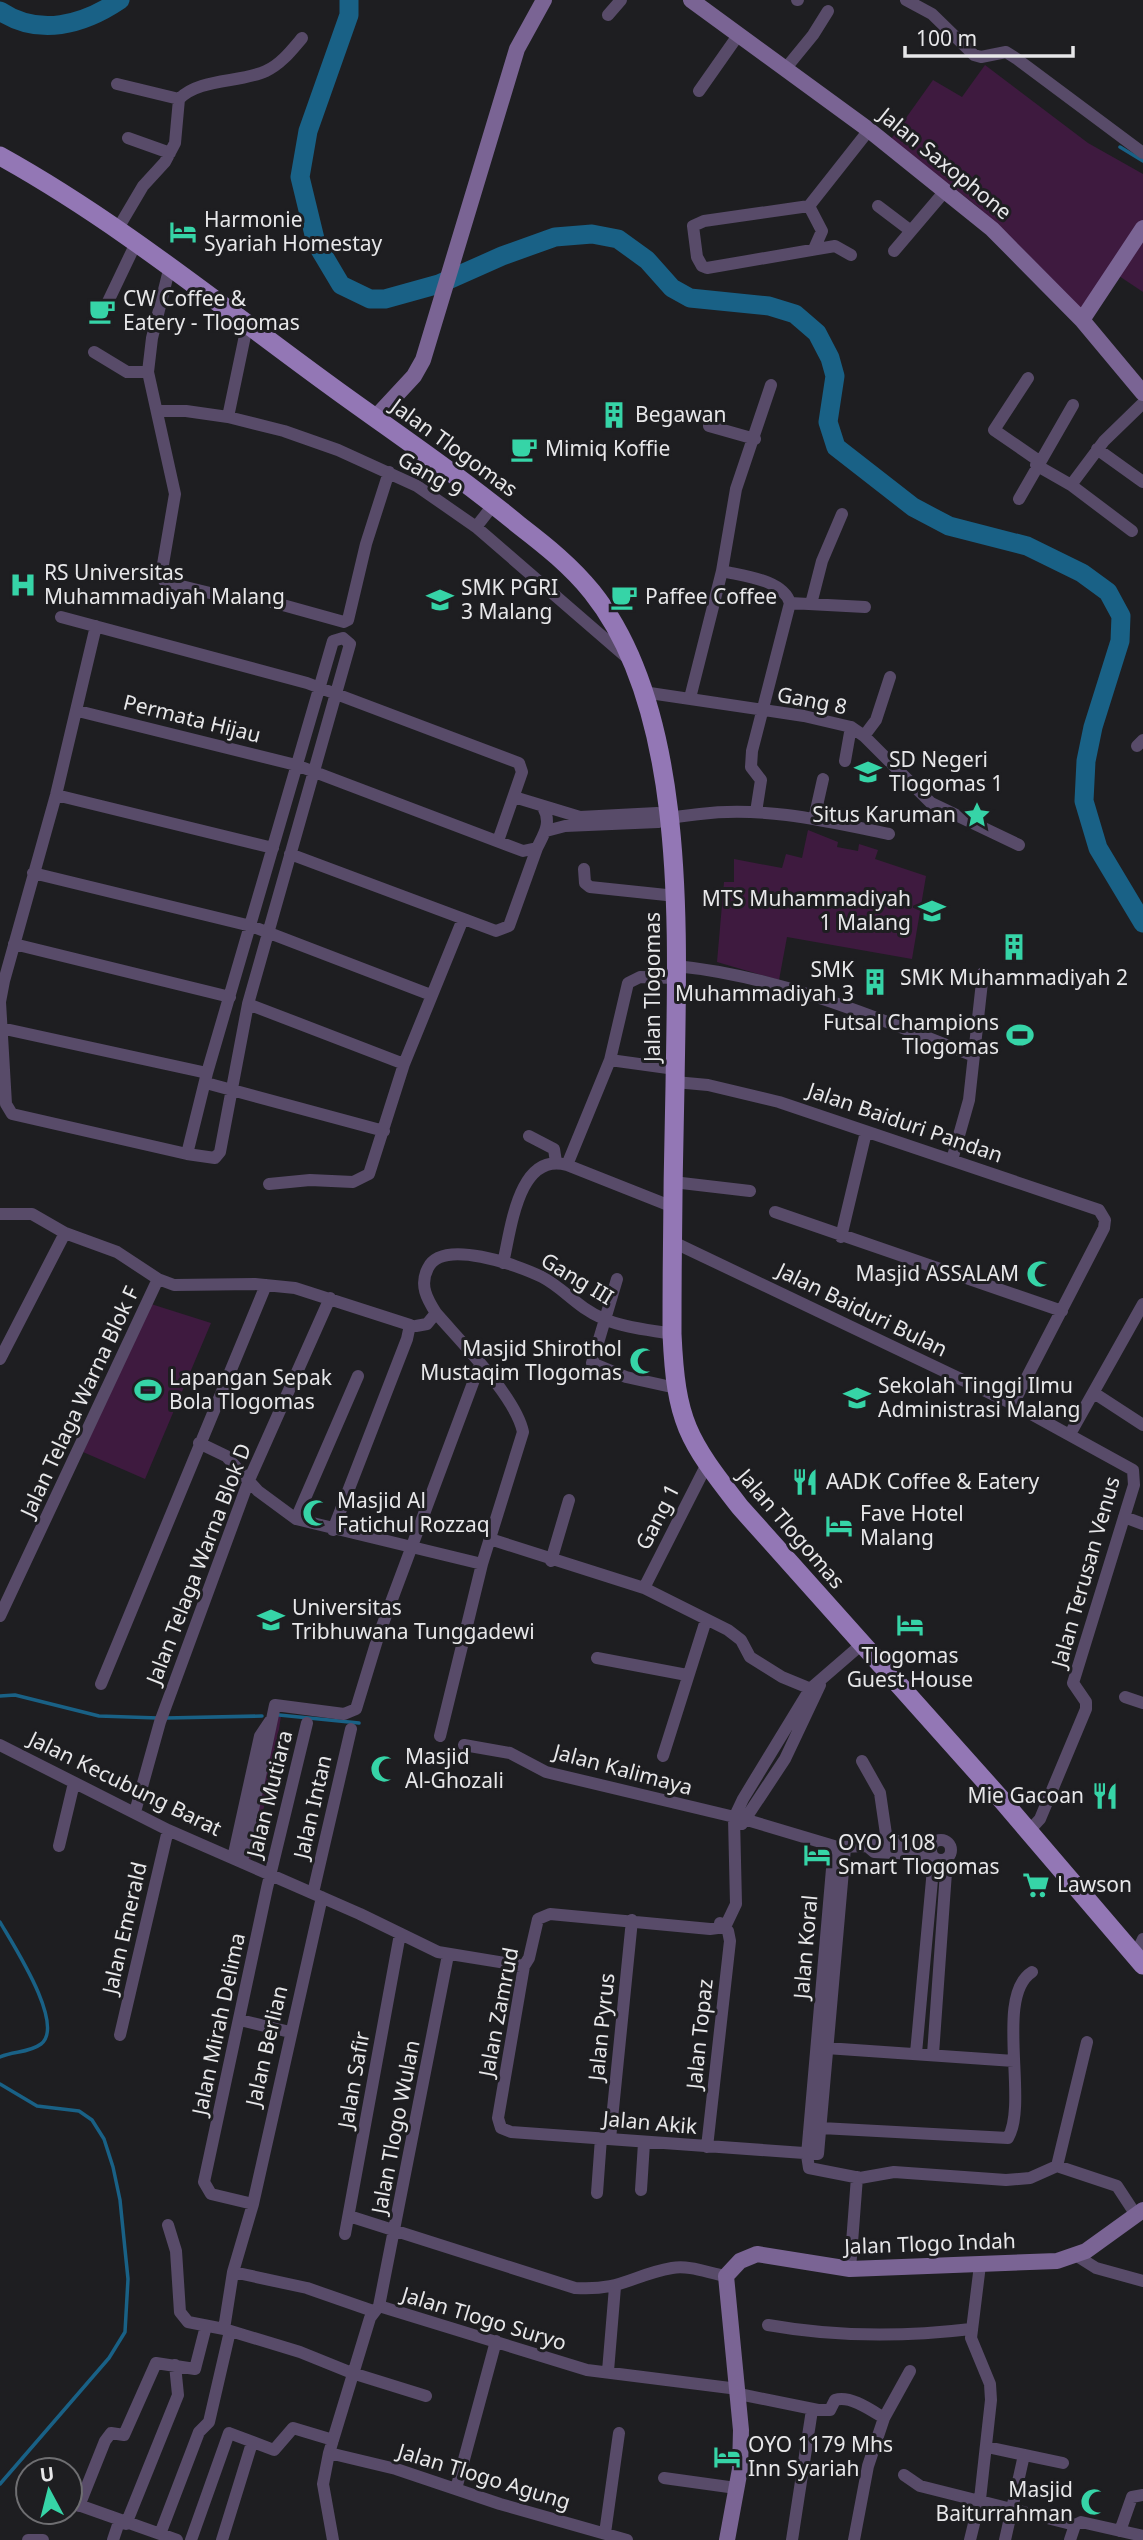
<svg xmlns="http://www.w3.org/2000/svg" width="1143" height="2540" viewBox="0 0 1143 2540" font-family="'Noto Sans',sans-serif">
<rect width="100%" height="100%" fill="#1e1e21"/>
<!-- green -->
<path fill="#3e1a3f" d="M985 65 1088 143 1143 174V223L1079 310 978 207 891 139 933 80 962 97Z
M1143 242V292L1119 276Z
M808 830 838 842 837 847 858 851 859 844 878 850 875 859 926 876 912 959 787 937 779 980 717 962 724 882H734V859L782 868 786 854 802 858Z
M151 1304 211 1323 145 1479 83 1452Z
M281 1716 271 1780 250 1861 247 1852 277 1717Z"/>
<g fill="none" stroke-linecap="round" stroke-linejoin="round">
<!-- stream -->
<path stroke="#196186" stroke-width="3.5" d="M1120 147 1143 161
M0 1696 15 1695 99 1716 158 1718
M279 1715 359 1723
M166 1718 262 1716
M0 1922C12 1943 66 2025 41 2044 29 2053 13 2051 0 2057
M0 2084 37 2106 79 2111 92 2120 104 2139 113 2167 120 2200 128 2279 125 2332 109 2358 0 2484"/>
<!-- river -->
<path stroke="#196186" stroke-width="19" d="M349 0V15L308 131 300 177 316 243 341 285 370 299H385L439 284 502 256 555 237 592 234 618 239 647 260 672 288 690 298 769 306 795 314 817 333 830 358 835 376 828 422 836 447 913 507 949 526 1027 546 1082 573 1108 592 1121 616 1120 641 1093 727 1086 761 1084 801 1098 848 1143 923
M0 11C39 37 83 25 120 0"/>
<!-- street -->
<path stroke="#584b69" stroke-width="12" d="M797 0H798
M906 0 932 14 974 55 981 57 1006 52 1017 59 1143 153
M608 15 621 0
M786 68 813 35 828 11
M117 84 179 99
M699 91 739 34
M128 138 170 153
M809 206 822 231 814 249
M878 206 911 231
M117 230 143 186 165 162 175 143 179 99C199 78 240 83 266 71 281 64 291 51 302 38
M894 251 945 191
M851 255 835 246 707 268 702 266 697 257 693 226 704 221 809 206 869 130
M170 266 152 338 148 372 175 494 161 576 165 582 210 593
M104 310 136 243
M94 352 127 372H148
M1028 378 994 430 1039 461
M158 411H186L228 417 284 431 338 450 417 486 476 527 625 656
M228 417 247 326
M709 426 755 439
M1097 449 1143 482
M1036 465 1071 485 1132 531
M1071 485 1104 441 1143 403
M1019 499 1073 405
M476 527 494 504
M722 571C742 576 783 579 790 603
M272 602 344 622 348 620 366 544 389 472
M811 604 822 561 842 514
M61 617 307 683 519 763 522 772 498 841
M96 626 56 795 4 981 0 1002 6 1104 12 1114 187 1154 215 1158 220 1152 248 1004 350 644 343 638 333 641 207 1073 187 1154
M643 692 804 716 851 727 864 736 931 803 1019 845
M690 698 722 571 736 489 771 385
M78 711 296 765 523 851 537 848C544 834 552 823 543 807
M864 736 876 720 890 677
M1137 746 1143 740
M845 761 851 727
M56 795 273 848
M514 797 580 817 657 813 669 817
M756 812 761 780 751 767 752 751 790 603 865 607
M814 819 823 779
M546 831 565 826 658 822C671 816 685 816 700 814 764 806 826 821 889 834
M290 854 496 931 509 926 537 848
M584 869 585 883 590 887 676 896
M33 873 251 926 431 995
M14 944 230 997
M676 966C779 976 878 1018 974 1056
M248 1004 404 1064
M1 1028 207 1073
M610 1060 675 1069
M675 1082 708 1085 779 1102 1099 1210 1105 1220 1104 1228 1013 1404
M206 1083 384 1131
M529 1136 554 1149 556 1162
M952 1160 969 1100 983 973
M567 1165 610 1060 628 983 640 977 676 978
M673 1182 750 1191
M269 1184 310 1180 353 1182 369 1174 404 1064 463 919
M775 1212 1062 1311
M0 1214H32L65 1233 117 1252 158 1279 174 1285 255 1284 295 1288 410 1325
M841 1237 866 1132
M673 1242 1013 1404 1133 1470 1134 1485 1073 1683 1086 1702V1709L1040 1819 1028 1832
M503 1263C511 1230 518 1151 567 1165L673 1207
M617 1279 592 1363 626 1377 676 1388
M436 1313C460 1341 516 1397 523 1432L482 1564 440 1736
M416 1326 427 1324 436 1313C427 1299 419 1285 428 1268 442 1238 518 1265 542 1277 565 1289 576 1307 604 1319 625 1328 650 1330 672 1334
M0 1359 65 1233
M1094 1393 1143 1425
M1070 1434 1143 1304
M199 1443 226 1456 258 1491 296 1519 482 1564
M1124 1517 1143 1524
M296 1519 358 1376
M333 1530 407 1339 410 1325
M490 1539 644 1588 728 1630 741 1640 750 1657 782 1677 816 1691
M551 1561 569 1500
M644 1588 707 1464
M0 1616 158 1279
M597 1658 687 1675
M101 1684 266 1285
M1125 1697 1143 1703
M0 1745 168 1830 360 1914 438 1952 524 1966
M464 1745 510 1753 546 1772 747 1820 834 1846 807 2155 809 2168 860 2178 894 2172 1006 2180 1030 2178 1057 2166 1117 2186 1136 2215
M663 1756 706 1620
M862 1761 880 1793 887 1841
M135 1812 160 1722 249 1480 330 1298
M742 1824 785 1759 820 1685
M931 1850a10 10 0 1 1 20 0a10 10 0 1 1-20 0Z
M59 1846 74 1783
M867 1846 874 1852 932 1855
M839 1847 867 1846 876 1840 932 1843
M845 1848 818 2154 511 2132 501 2128 498 2118 524 1966 529 1958 538 1919 550 1914 710 1929 725 1927 736 1904 734 1818 743 1799 810 1689 862 1644
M233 1858 260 1736 270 1721
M242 1862 275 1705 344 1714 356 1709 378 1637 480 1364
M313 1893 351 1729
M1135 1956 1143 1939
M240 2020 290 2032
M120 2035 168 1830
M826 2048 1014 2061
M916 2053 934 1858
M933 2054 947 1858
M821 2128 1008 2138C1029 2102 994 1996 1032 1972
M610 2139 632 1920
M707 2147 730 1941 728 1931 720 1923
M1057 2166 1087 2042
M641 2190 644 2143
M597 2193 601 2138
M253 2204 211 2194 204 2182 267 1888 307 1723
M349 2216 575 2288C622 2291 632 2275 672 2268 690 2265 708 2273 726 2276
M168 2225 176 2251 180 2312 188 2322 224 2329 300 2352 352 2373 426 2396
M345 2234 400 1934
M1077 2256 1096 2268 1143 2281
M850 2269 857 2177
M233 2272 307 2288 373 2311
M379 2306 587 2370 738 2389
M379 2306 448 1955
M768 2325C835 2337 904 2337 971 2329
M224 2329 233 2272 253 2204 322 1897
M608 2371 615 2287
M739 2394 818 2410H830L835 2400C850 2395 871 2410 884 2418
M987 2447 1063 2463
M329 2453 396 2469 500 2504 627 2540
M904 2475 920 2486 1075 2525
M664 2478 736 2488
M456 2489 496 2341
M70 2502 177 2540
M79 2506 105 2441 111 2433 124 2435 156 2363 195 2369 206 2326
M126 2524 178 2395 175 2365
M1120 2531 1132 2497 1143 2495
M605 2533 619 2433
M160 2534 199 2432 209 2422 230 2331
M28 2540H43
M113 2540 119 2522
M191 2540 229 2433 274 2450 293 2428 333 2440
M222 2540 252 2443
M333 2540 323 2484 329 2453 370 2318 379 2306
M792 2540 812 2410
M854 2540 868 2466 884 2418 910 2371
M970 2540 980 2499 991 2400 990 2384 971 2338 980 2265
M1005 2540 1024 2455
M1070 2540 1075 2525 1081 2522 1143 2536"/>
<!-- secondary -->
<path stroke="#7a6494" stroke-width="16" d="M691 0 869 130 992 229 1082 320 1143 393
M1082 320 1143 228
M375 418 414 376 423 360 517 49 544 0
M727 2540 740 2469 741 2430 726 2276 740 2261 757 2254 850 2269 1057 2261 1086 2251 1143 2210"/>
<!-- primary -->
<path stroke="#9377b5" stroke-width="19" d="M0 156C121 223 228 312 339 392 400 436 462 478 520 526 546 546 571 566 592 592 689 713 677 939 675 1086 673 1169 672 1251 672 1334 676 1422 687 1439 740 1507L1001 1799 1143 1965"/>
</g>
<!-- icons -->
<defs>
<symbol id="hotel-bare" viewBox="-9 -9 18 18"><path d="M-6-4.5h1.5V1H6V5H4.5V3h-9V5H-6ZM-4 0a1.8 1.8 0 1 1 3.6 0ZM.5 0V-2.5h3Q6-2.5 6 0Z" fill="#36d4a7" stroke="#1e1e21" stroke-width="2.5" paint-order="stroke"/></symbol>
<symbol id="cafe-bare" viewBox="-9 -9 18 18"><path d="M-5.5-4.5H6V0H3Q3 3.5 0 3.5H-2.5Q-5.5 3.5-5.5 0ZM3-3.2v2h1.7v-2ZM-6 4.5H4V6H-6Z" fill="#36d4a7" stroke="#1e1e21" stroke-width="2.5" paint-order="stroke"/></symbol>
<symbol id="building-bare" viewBox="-9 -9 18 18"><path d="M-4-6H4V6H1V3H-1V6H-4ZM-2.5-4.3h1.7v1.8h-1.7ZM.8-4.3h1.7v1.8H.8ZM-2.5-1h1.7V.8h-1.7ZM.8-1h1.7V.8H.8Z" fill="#36d4a7" stroke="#1e1e21" stroke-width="2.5" paint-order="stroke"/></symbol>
<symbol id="hospital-bare" viewBox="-9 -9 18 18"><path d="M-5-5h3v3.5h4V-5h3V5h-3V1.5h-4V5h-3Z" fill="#36d4a7" stroke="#1e1e21" stroke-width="2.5" paint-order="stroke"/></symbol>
<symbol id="school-bare" viewBox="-9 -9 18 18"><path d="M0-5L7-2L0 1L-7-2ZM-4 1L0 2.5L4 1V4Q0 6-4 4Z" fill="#36d4a7" stroke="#1e1e21" stroke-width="2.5" paint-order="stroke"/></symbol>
<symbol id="sight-bare" viewBox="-9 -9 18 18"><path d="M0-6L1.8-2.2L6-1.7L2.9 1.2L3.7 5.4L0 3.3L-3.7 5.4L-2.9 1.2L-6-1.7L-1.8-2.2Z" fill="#36d4a7" stroke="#1e1e21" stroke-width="2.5" paint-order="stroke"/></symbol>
<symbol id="stadium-bare" viewBox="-9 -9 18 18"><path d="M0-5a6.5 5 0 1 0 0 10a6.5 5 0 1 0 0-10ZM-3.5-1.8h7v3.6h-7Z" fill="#36d4a7" stroke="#1e1e21" stroke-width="2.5" paint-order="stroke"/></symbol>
<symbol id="mosque-bare" viewBox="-9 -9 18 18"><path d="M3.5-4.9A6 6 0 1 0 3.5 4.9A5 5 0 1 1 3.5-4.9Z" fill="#36d4a7" stroke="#1e1e21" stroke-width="2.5" paint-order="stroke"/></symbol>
<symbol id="university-bare" viewBox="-9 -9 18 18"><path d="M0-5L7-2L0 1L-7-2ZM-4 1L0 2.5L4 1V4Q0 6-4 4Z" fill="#36d4a7" stroke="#1e1e21" stroke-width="2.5" paint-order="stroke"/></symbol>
<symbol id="restaurant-bare" viewBox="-9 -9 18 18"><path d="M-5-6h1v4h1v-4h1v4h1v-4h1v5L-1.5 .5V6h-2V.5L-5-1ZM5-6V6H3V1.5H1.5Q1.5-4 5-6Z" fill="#36d4a7" stroke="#1e1e21" stroke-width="2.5" paint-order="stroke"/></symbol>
<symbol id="supermarket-bare" viewBox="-9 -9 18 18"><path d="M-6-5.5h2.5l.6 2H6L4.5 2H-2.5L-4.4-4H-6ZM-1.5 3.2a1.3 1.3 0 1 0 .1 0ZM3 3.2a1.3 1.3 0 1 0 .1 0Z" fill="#36d4a7" stroke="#1e1e21" stroke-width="2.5" paint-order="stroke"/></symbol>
</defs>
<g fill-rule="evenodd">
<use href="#hotel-bare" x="164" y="213" width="38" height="38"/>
<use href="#cafe-bare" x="83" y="292" width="38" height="38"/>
<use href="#building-bare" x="595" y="396" width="38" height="38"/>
<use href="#cafe-bare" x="505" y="430" width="38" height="38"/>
<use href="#hospital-bare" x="4" y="566" width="38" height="38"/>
<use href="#cafe-bare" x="605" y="578" width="38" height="38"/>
<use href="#school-bare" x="421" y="581" width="38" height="38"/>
<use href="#school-bare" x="849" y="753" width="38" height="38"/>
<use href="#sight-bare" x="958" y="796" width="38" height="38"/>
<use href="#school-bare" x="913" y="892" width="38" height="38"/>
<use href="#building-bare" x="995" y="928" width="38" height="38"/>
<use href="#building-bare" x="856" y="963" width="38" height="38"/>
<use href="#stadium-bare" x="1001" y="1016" width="38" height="38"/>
<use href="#mosque-bare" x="1021" y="1255" width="38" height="38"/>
<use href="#mosque-bare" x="624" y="1342" width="38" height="38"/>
<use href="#stadium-bare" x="129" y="1371" width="38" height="38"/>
<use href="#university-bare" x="838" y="1379" width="38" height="38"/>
<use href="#restaurant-bare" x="786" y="1463" width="38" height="38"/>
<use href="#mosque-bare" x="297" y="1494" width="38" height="38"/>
<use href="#hotel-bare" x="820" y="1507" width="38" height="38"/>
<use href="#university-bare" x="252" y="1601" width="38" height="38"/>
<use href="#hotel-bare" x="891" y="1606" width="38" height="38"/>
<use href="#mosque-bare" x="365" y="1750" width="38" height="38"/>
<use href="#restaurant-bare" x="1086" y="1777" width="38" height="38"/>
<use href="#hotel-bare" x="798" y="1836" width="38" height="38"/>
<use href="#supermarket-bare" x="1017" y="1866" width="38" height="38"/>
<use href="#hotel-bare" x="708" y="2438" width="38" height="38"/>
<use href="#mosque-bare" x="1075" y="2483" width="38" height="38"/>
</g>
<g text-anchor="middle" stroke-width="6" stroke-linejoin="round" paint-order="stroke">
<!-- street labels -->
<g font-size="21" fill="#e7e7e9" stroke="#1e1e21">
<text transform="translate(945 164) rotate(39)" y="7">Jalan Saxophone</text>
<text transform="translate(454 448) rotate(36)" y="7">Jalan Tlogomas</text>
<text transform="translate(430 475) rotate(30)" y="7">Gang 9</text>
<text transform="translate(812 701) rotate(11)" y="7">Gang 8</text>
<text transform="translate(192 719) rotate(14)" y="7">Permata Hijau</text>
<text transform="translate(653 987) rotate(-90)" y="7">Jalan Tlogomas</text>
<text transform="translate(905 1123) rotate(19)" y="7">Jalan Baiduri Pandan</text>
<text transform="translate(577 1279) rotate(31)" y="7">Gang III</text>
<text transform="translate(862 1310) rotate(26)" y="7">Jalan Baiduri Bulan</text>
<text transform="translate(80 1402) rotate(-65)" y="7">Jalan Telaga Warna Blok F</text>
<text transform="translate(658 1517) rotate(-63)" y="7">Gang 1</text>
<text transform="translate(791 1529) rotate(49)" y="7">Jalan Tlogomas</text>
<text transform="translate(199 1564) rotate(-69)" y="7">Jalan Telaga Warna Blok D</text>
<text transform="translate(1086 1572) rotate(-74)" y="7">Jalan Terusan Venus</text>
<text transform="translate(623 1770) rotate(15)" y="7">Jalan Kalimaya</text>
<text transform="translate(125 1784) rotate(26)" y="7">Jalan Kecubung Barat</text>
<text transform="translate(270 1794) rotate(-76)" y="7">Jalan Mutiara</text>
<text transform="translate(313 1807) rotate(-77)" y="7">Jalan Intan</text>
<text transform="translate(125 1928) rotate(-77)" y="7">Jalan Emerald</text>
<text transform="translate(806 1947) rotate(-85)" y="7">Jalan Koral</text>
<text transform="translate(499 2012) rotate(-79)" y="7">Jalan Zamrud</text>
<text transform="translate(219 2024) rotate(-78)" y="7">Jalan Mirah Delima</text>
<text transform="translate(602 2027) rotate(-84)" y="7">Jalan Pyrus</text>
<text transform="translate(700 2034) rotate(-84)" y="7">Jalan Topaz</text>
<text transform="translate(267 2046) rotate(-77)" y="7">Jalan Berlian</text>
<text transform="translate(354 2080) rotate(-80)" y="7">Jalan Safir</text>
<text transform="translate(650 2123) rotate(5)" y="7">Jalan Akik</text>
<text transform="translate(396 2127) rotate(-79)" y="7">Jalan Tlogo Wulan</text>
<text transform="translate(930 2244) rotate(-2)" y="7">Jalan Tlogo Indah</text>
<text transform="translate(484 2319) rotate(17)" y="7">Jalan Tlogo Suryo</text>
<text transform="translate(484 2477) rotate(17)" y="7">Jalan Tlogo Agung</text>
</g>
<!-- poi labels -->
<g font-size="21" fill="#e7e7e9" stroke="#1e1e21" text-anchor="start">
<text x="204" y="227">Harmonie<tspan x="204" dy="24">Syariah Homestay</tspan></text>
<text x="123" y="306">CW Coffee &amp;<tspan x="123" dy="24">Eatery - Tlogomas</tspan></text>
<text x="635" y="422">Begawan</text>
<text x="545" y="456">Mimiq Koffie</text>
<text x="44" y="580">RS Universitas<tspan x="44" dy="24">Muhammadiyah Malang</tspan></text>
<text x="461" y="595">SMK PGRI<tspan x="461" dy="24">3 Malang</tspan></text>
<text x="645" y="604">Paffee Coffee</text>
<text x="889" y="767">SD Negeri<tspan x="889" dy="24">Tlogomas 1</tspan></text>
<text x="956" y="822" text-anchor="end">Situs Karuman</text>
<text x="911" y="906" text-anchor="end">MTS Muhammadiyah<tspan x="911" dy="24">1 Malang</tspan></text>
<text x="854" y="977" text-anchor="end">SMK<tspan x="854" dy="24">Muhammadiyah 3</tspan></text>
<text x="1014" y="985" text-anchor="middle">SMK Muhammadiyah 2</text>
<text x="999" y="1030" text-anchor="end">Futsal Champions<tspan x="999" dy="24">Tlogomas</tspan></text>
<text x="1019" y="1281" text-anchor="end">Masjid ASSALAM</text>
<text x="622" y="1356" text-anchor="end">Masjid Shirothol<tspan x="622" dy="24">Mustaqim Tlogomas</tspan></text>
<text x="169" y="1385">Lapangan Sepak<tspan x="169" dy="24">Bola Tlogomas</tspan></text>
<text x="878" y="1393">Sekolah Tinggi Ilmu<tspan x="878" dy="24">Administrasi Malang</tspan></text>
<text x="826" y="1489">AADK Coffee &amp; Eatery</text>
<text x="337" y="1508">Masjid Al<tspan x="337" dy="24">Fatichul Rozzaq</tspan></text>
<text x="860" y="1521">Fave Hotel<tspan x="860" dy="24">Malang</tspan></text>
<text x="292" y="1615">Universitas<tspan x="292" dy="24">Tribhuwana Tunggadewi</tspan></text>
<text x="910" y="1663" text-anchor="middle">Tlogomas<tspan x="910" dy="24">Guest House</tspan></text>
<text x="405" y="1764">Masjid<tspan x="405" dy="24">Al-Ghozali</tspan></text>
<text x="1084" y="1803" text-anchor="end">Mie Gacoan</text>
<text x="838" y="1850">OYO 1108<tspan x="838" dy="24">Smart Tlogomas</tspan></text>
<text x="1057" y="1892">Lawson</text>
<text x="748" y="2452">OYO 1179 Mhs<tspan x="748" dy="24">Inn Syariah</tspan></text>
<text x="1073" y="2497" text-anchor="end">Masjid<tspan x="1073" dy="24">Baiturrahman</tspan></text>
</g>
</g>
<!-- north arrow -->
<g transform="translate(49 2491) rotate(353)"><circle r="33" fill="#1e1e21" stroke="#6e6e71" stroke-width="2"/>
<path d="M0-5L12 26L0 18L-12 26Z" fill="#36d4a7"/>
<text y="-10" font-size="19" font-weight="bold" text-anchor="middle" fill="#e7e7e9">U</text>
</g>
<!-- scale -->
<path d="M905 46v10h168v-10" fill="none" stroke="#e7e7e9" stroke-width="3.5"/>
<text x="916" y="46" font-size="21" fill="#e7e7e9" stroke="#1e1e21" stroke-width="5" paint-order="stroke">100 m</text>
</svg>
